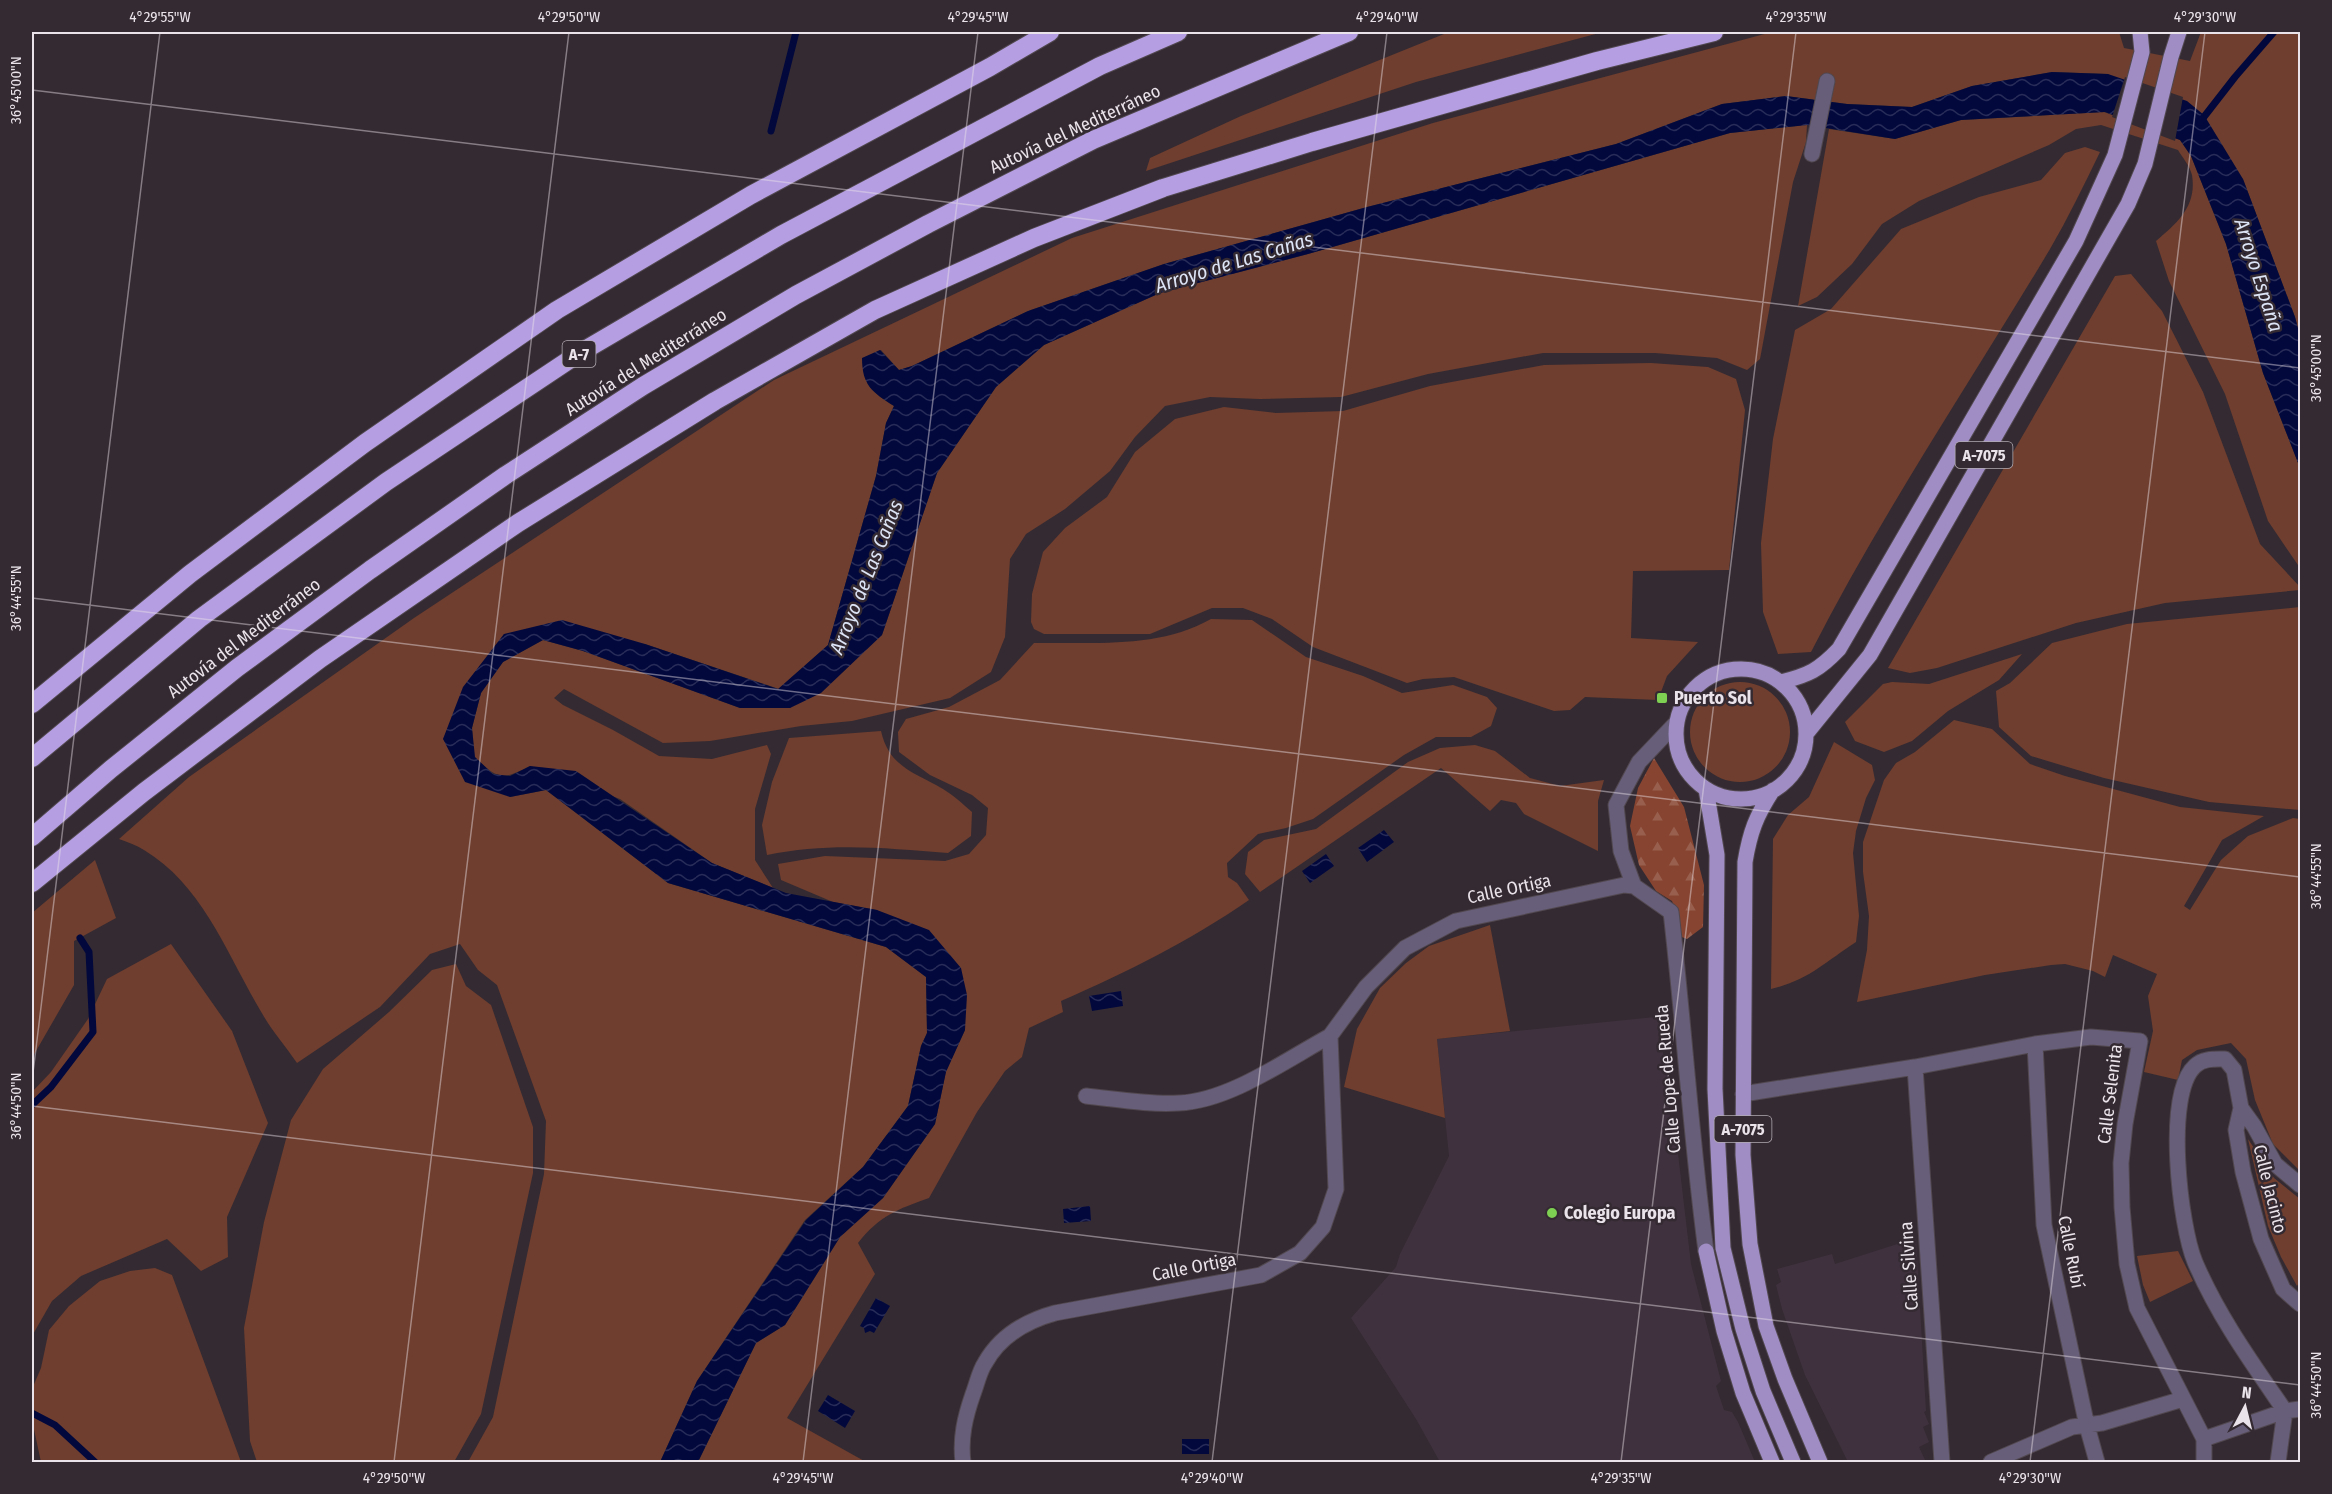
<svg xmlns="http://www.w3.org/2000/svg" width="2332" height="1494" viewBox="0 0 2332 1494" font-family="'Fira Sans Condensed',sans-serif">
<defs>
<pattern id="forest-firs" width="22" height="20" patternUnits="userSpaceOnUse" patternTransform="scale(1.5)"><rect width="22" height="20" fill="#874430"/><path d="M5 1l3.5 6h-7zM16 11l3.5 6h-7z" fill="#985f4e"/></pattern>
<pattern id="water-waves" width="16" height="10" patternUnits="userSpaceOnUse" patternTransform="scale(1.5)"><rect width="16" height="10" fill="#02083c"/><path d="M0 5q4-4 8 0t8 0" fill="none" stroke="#272c58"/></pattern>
</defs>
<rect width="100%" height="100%" fill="#342a32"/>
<!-- built -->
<path fill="#3f323e" d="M1665 1016 1666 1030 1663 1037V1054L1667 1059 1672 1102 1669 1106 1671 1126 1675 1128 1691 1264 1721 1381 1716 1386 1724 1410 1732 1412 1738 1422 1755 1462H1440L1416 1419 1351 1318 1396 1267 1400 1254 1449 1156 1437 1039Z
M1916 1238 1926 1411 1924 1412 1929 1424 1923 1427 1929 1442 1919 1447 1926 1462H1848L1805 1375 1782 1309 1776 1285 1781 1282 1777 1269 1832 1254 1835 1264Z"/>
<!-- grass -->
<path fill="#6f3e2e" d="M1449 32H1603L1416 82 1146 171 1150 158 1241 116Z
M1772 32H2119L2124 48 2190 61 2201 32H2300V336L2295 317 2243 179 2108 74 2052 72 1972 86 1912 107 1847 104 1786 96 1722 104 1616 144 1367 207 1164 264 1028 311 912 366 899 370 881 350 863 358C862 385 872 392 894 406L886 423 876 476 828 645 779 689 645 644 504 634 443 739 510 797 546 790 668 883 886 947 926 977 927 1033 921 1046 908 1106 863 1167 805 1220 697 1381 660 1462H468L493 1417 544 1174 546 1121 497 985 478 970 460 944 430 954 380 1007 297 1063C286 1047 273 1032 263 1015 228 957 204 886 144 850 136 845 127 842 119 839L189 777 414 618 774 380 1072 238 1433 123Z
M2104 112 2180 140 2191 156 2226 244 2263 373 2300 468V568L2268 521 2225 394 2169 281 2156 241C2178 222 2197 206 2192 175 2190 166 2182 157 2178 150L2101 125 2076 129 2049 145 1919 201 1882 224 1852 264 1817 297 1798 306 1829 129 1895 139 1961 120Z
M1807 125 1806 142 1793 182 1760 359 1747 370 1717 358 1655 353H1543L1428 374 1341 397 1260 399 1210 397 1165 406 1135 437 1110 471 1065 509 1026 534 1010 559 1005 637 991 672 950 698 852 721 801 726 710 741 663 743 564 689 554 698 563 705 613 730 659 756 712 759 767 745 771 754 755 809V860L773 888 712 863 620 799 530 766C501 781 498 779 474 757L472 728 481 693 503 662 543 640 583 651 740 708H790L882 635 937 473 996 387 1044 345 1160 293 1308 254 1730 133Z
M2085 147 2100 152C2084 185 2068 218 2050 249 1970 383 1882 513 1811 652L1778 654 1763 612 1761 543 1773 439 1795 330 1831 309 1901 229 1979 197 2041 180 2065 153Z
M2131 274 2162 311 2203 392 2260 544 2300 587V590L2165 603 2076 623 1937 668 1910 673 1888 668 2115 276Z
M1651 363 1708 367 1736 379 1745 410 1729 570 1633 571 1631 638 1698 642 1667 676 1658 700 1585 697 1570 710 1554 711 1454 677 1423 679 1407 683 1313 647 1272 619 1243 608H1212L1150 634H1044L1034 629 1031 622 1032 594 1043 552 1065 528 1107 497 1135 452 1175 419 1224 407 1276 413 1343 411 1430 386 1544 365Z
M2300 607V810L2209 802 2104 778 2031 756 1999 727 1996 691 2010 683 2052 643 2127 624Z
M1211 619 1252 620 1306 657 1363 676 1402 693 1453 685 1487 697 1497 708 1491 726 1471 737H1436L1404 755 1313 819 1286 828 1258 834 1227 863 1228 877 1237 883 1249 900C1188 942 1129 971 1061 1001L1063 1012 1029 1028 1022 1057 1005 1071 977 1112 929 1198C898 1209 879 1216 858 1243L875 1274 787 1418 866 1462H698L756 1343 785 1325 840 1237 883 1198 935 1124 946 1071 965 1030 877 910 833 902 781 880 778 864 825 856 945 861 969 854 986 835 988 808 972 795 930 775 899 752 898 732 906 719 949 707 1000 680 1034 643C1094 642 1158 649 1211 619Z
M2022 654 1999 680 1948 711 1912 741 1884 752 1855 741 1845 722 1883 684 1892 682 1929 684Z
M1690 732a50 50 0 1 1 100 0a50 50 0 1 1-100 0Z
M1954 720 1992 729 2030 764 2065 776 2180 807 2264 816 2222 840 2184 906 2190 910 2221 860 2248 836 2293 818 2300 819V1171L2273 1144 2255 1100 2246 1059 2231 1043 2197 1050 2182 1060 2178 1080 2144 1072 2153 1031 2148 996 2157 974 2113 955 2105 977 2093 971 2065 964 2051 965 1985 975 1857 1002 1867 950 1869 916 1863 872V842L1884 780 1896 763 1915 752Z
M881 731C889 767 914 772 943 789 953 795 963 804 972 812L971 836 948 853C887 848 828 842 767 855L762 825 772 782 789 738Z
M1834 742 1872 765 1875 780 1866 798 1856 831 1853 853 1859 916 1856 942C1825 962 1809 980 1771 989L1773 839 1788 815 1809 797Z
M1475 745 1495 751 1530 778 1560 786 1604 780 1598 801V851L1524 814 1516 803 1501 800 1490 811 1441 768 1260 892 1245 874 1248 852 1264 840 1316 829 1408 762 1440 748Z
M95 860 116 918 74 941V985L32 1058V913Z
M1490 925 1510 1031 1437 1039 1445 1118 1344 1087 1357 1029 1380 988 1406 963 1429 946Z
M171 944 232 1031 268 1123 227 1217 228 1257 201 1271 167 1239 81 1276 52 1301 32 1336V1092L51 1072 88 1019 107 979Z
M456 964 466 986 491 1005 533 1127V1173L481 1414 454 1462H257L250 1441 244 1328 264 1222 291 1120 323 1069 389 1012 432 970Z
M2248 1139 2274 1178 2300 1199V1281L2297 1286 2281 1257 2268 1226Z
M2178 1251 2193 1281 2150 1302 2143 1285 2137 1256Z
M155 1268 172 1275 241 1462H41L32 1420V1389L41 1368 49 1330 69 1306 100 1281 130 1271Z"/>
<!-- forest -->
<path fill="url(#forest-firs)" d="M1654 758 1684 807 1704 885 1703 927 1687 939 1679 936V918L1672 901 1656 891 1639 865 1630 826 1638 788Z"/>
<!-- water -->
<path fill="url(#water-waves)" d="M2052 72 2108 74 2187 101 2204 115 2243 179 2295 317 2300 336V468L2263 373 2226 244 2191 156 2180 140 2105 112 1961 120 1895 139 1807 125 1730 133 1308 254 1160 293 1044 345 996 387 937 473 882 635 821 693 790 708H740L583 651 543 640 503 662 481 693 472 728 475 757 493 774 510 776 530 766 576 771 712 863 786 893 877 910 929 930 961 968 967 995 965 1030 946 1072 935 1124 883 1198 840 1237 785 1325 756 1343 698 1462H660L697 1381 806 1220 863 1167 908 1106 921 1046 927 1033 926 977 886 947 668 883 546 790 510 797 465 782 443 739 463 687 504 634 562 620 645 644 778 689 828 645 876 476 886 423 894 406C872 392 862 385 862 358L880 350 899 370 912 366 1028 311 1164 264 1367 207 1616 144 1722 104 1786 96 1847 104 1912 107 1972 86Z
M1384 830 1394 842 1367 862 1358 848Z
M1326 854 1334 866 1310 883 1302 871Z
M1121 991 1123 1006 1092 1011 1089 996Z
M1090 1206 1091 1221 1064 1223 1063 1209Z
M876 1298 890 1306 874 1333 870 1331 865 1333 864 1328 860 1326Z
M828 1395 855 1411 845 1428 818 1411Z
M1182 1439H1209V1454H1182Z"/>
<!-- pier -->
<path fill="#342a32" d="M2125 77 2183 97 2175 141 2112 117Z"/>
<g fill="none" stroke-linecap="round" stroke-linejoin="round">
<!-- stream -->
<path stroke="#02083c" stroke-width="7" d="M2200 122 2235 77 2274 32
M771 131 796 32
M32 1105 51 1087 93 1032 89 952 80 938
M32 1413 55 1425 95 1462"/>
<defs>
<path id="street" d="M1812 154 1827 81
M1676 723 1639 762 1616 805 1621 851 1634 886 1671 912C1684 1025 1691 1138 1706 1251
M2035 1044 2044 1225 2087 1426 2097 1462
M1915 1067 1942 1462
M1743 1094 1915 1067 2035 1044 2091 1037 2140 1041 2125 1124 2121 1163 2122 1207 2127 1264 2137 1308 2204 1439V1462
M1086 1096C1115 1099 1149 1105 1179 1103 1229 1101 1286 1060 1330 1036
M2241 1108 2236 1130 2243 1172 2261 1239 2283 1289 2300 1304
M2204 1439 2285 1411 2300 1409
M963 1462C960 1438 965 1417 973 1394 977 1384 979 1372 985 1363 1000 1336 1026 1321 1055 1313L1261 1275 1300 1253 1323 1227 1336 1189 1330 1036 1366 987 1405 948 1456 921 1624 885 1634 886
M1991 1462 2072 1427 2102 1423 2183 1399
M2278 1462 2285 1411C2252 1363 2218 1316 2195 1262 2180 1226 2164 1094 2195 1066 2203 1058 2215 1059 2225 1059L2234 1070 2241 1108 2254 1126 2275 1164 2300 1185"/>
<path id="primary" d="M1676 734a65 65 0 1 1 130 0a65 65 0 1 1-130 0Z
M1781 682C1809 675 1819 670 1839 649L2076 241 2115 155 2142 52 2140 32
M1806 734 1870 655 2128 204 2145 164 2171 57 2179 32
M1706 789 1717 855 1715 1089 1723 1248 1743 1329 1763 1391 1793 1462
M1773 790C1756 816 1750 832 1745 862L1743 1155 1750 1244 1766 1326 1785 1379 1820 1462
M1706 1251 1724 1331 1743 1393 1772 1462"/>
<path id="highway" d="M32 704 190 574 365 443 557 310 751 195 990 67 1050 32
M32 758 199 619 386 482 578 354 781 235 1100 66 1178 32
M32 837 111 769 237 668 370 570 506 475 643 386 796 295 928 224 1093 140 1349 32
M32 883 144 792 320 659 518 523 715 401 875 310 1034 238 1163 188 1312 142 1597 61 1714 32"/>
</defs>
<!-- street casing -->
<use href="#street" stroke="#51484f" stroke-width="17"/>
<!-- primary casing -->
<use href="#primary" stroke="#51484f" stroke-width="17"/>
<!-- highway casing -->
<use href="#highway" stroke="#51484f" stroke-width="20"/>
<!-- street -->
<use href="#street" stroke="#675e79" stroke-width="15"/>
<!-- primary -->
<use href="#primary" stroke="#9f8dc4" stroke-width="15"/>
<!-- highway -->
<use href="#highway" stroke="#b59fe2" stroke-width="18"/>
</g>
<!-- ticks -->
<path fill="none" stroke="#eae3e9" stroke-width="1.5" stroke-opacity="0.45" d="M32 90 2300 368M32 598 2300 877M32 1081 160 32M32 1106 2300 1385M394 1462 569 32M803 1462 978 32M1212 1462 1387 32M1621 1462 1796 32M2030 1462 2205 32"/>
<!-- markers -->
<g fill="#7ed053" stroke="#342a32" stroke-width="2">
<rect x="1656" y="692" width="12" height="12" rx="3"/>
<circle cx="1552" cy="1213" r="6"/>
</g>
<g text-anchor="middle" stroke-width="5" stroke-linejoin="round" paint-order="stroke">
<!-- shield labels -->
<g fill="#342a32" stroke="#b3acb2" stroke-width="1.5">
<rect x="562.5" y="341" width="33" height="26" rx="4.5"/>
<rect x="1955.5" y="442" width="57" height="26" rx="4.5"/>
<rect x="1714.5" y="1116" width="57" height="26" rx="4.5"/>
</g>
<g font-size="16" font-weight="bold" fill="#eae3e9">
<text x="579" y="360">A-7</text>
<text x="1984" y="461">A-7075</text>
<text x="1743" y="1135">A-7075</text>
</g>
<!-- street labels -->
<g font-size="18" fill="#eae3e9" stroke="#342a32">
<text transform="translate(1075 129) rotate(-25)" y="6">Autovía del Mediterráneo</text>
<text transform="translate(646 362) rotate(-32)" y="6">Autovía del Mediterráneo</text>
<text transform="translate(244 638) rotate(-37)" y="6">Autovía del Mediterráneo</text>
<text transform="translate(1509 889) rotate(-12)" y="6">Calle Ortiga</text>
<text transform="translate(1668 1079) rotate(-95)" y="6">Calle Lope de Rueda</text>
<text transform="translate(2110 1094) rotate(-83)" y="6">Calle Selenita</text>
<text transform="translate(2270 1189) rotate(76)" y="6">Calle Jacinto</text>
<text transform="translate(2071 1252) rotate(79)" y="6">Calle Rubí</text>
<text transform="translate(1909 1266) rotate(-94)" y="6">Calle Silvina</text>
<text transform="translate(1194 1267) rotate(-11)" y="6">Calle Ortiga</text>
</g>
<!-- poi labels -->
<g font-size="18" font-weight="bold" fill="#eae3e9" stroke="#342a32" text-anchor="start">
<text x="1674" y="704">Puerto Sol</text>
<text x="1564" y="1219">Colegio Europa</text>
</g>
<!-- water labels -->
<g font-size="20" font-style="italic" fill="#dce4f5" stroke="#342a32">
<text transform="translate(1234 262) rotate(-17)" y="7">Arroyo de Las Cañas</text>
<text transform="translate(2259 275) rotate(72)" y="7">Arroyo España</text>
<text transform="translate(866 577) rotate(-68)" y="7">Arroyo de Las Cañas</text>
</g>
</g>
<!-- border -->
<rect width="2332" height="1494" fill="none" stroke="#342a32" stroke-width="66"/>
<!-- north arrow -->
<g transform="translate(2245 1407) rotate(7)" stroke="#342a32" stroke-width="4.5" paint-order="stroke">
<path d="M0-4.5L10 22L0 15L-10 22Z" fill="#eae3e9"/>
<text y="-9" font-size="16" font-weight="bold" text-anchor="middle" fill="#eae3e9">N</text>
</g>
<rect x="33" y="33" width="2266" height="1428" fill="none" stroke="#eae3e9" stroke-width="2"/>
<g font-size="15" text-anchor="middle" fill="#eae3e9">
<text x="160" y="22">4°29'55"W</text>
<text x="569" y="22">4°29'50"W</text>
<text x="978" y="22">4°29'45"W</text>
<text x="1387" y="22">4°29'40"W</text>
<text x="1796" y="22">4°29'35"W</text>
<text x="2205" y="22">4°29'30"W</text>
<text transform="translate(16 90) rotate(-90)" y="5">36°45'00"N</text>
<text transform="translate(2316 368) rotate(-90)" y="5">36°45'00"N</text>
<text transform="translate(16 598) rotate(-90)" y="5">36°44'55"N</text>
<text transform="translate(2316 876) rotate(-90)" y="5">36°44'55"N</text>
<text transform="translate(16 1106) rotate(-90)" y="5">36°44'50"N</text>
<text transform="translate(2316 1385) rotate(-90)" y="5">36°44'50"N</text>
<text x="394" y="1483">4°29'50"W</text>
<text x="803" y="1483">4°29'45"W</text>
<text x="1212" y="1483">4°29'40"W</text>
<text x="1621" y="1483">4°29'35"W</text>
<text x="2030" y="1483">4°29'30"W</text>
</g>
</svg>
